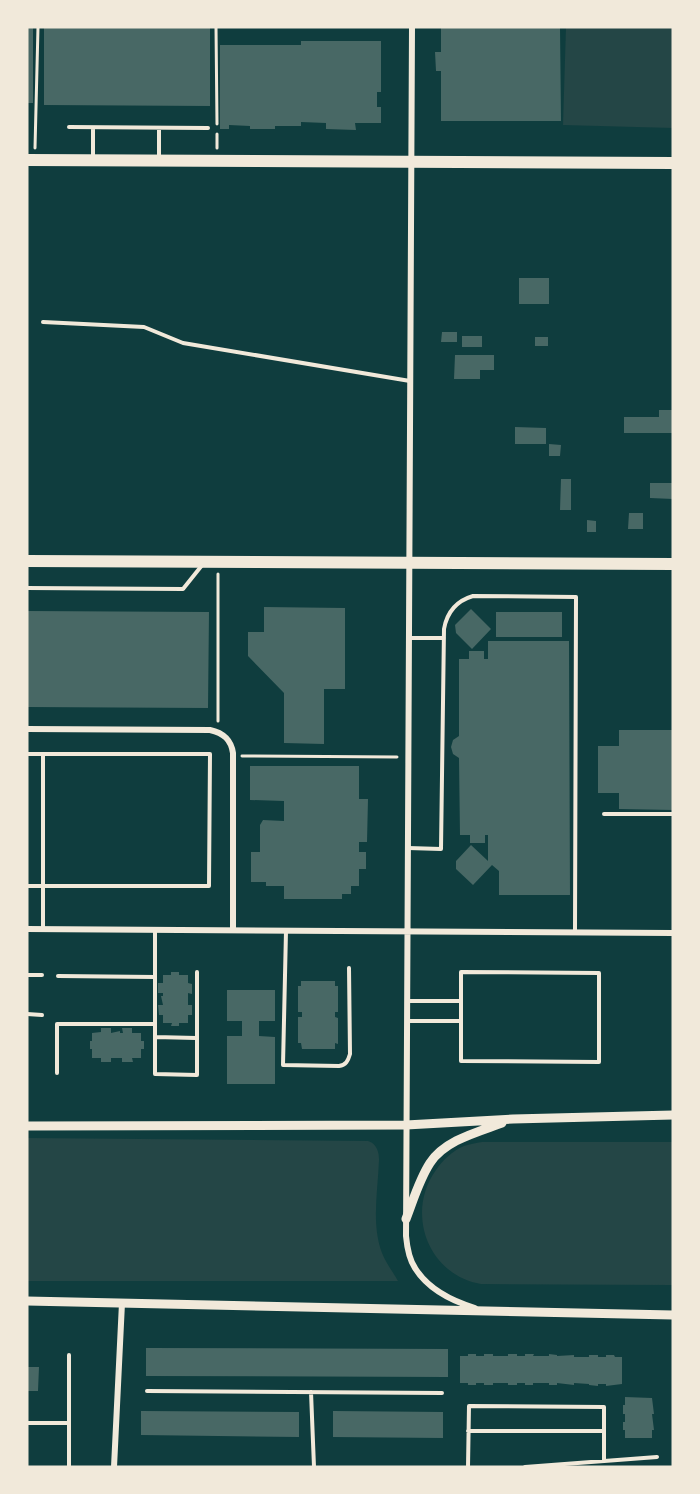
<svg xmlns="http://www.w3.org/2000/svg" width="700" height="1494" viewBox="0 0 700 1494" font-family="'Exo 2',sans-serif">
<rect width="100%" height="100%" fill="#0f3d3e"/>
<!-- green -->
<path fill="#244646" d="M566 27H673V128L563 125Z
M27 1138 368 1141C377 1144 379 1152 379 1160 378 1190 371 1224 382 1253 386 1263 393 1272 398 1281H27Z
M482 1142H673V1285L481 1284C428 1275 405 1213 436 1170 443 1160 452 1151 464 1146 470 1144 476 1143 482 1142Z"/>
<!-- building -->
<path fill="#486865" d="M27 27H33V103H27Z
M44 27H210V106L44 105Z
M441 27H560L561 121H441V71H436L435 52H441Z
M301 41H381V92H377V107H381V123H355L356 130 326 129V123L301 122V126H275V129H250V126L229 125V129H220V45H301Z
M519 278H549V304H519Z
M442 332H457V342H441Z
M462 336H482V347H462Z
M535 337H548V346H535Z
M455 355H494V370H480V379H454Z
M659 410H673V433H624V417H659Z
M515 427 546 428V444H515Z
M549 444 561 445 560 456H549Z
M561 479H571V510H560Z
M650 483H673V499L650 498Z
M629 513H643V529H628Z
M587 520 596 521V532H587Z
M264 607 345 608V689H324V744L284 743V693L248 656V632H264Z
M471 609 491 629 472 649 456 633 455 625Z
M27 611 209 612 208 708 27 707Z
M496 612H562V637H496Z
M488 641H569L570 895H499V871L492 865 473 885 456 869V861L471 845 488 861V835H485V843H470V835H460L459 758 453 754 451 747 453 740 459 736V659H469V651H484V659H488Z
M619 730H673V810L619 809V793H598V746H619Z
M250 766H359V799H368L367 842H359V852H366V869H359V886H351V894H342V899H284V886H266V882H251V852H260V825L263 820 284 821V801L250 800Z
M171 972H179V975H188V983L192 984V994L188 993V1005H192V1015H188V1023H179V1026H171L172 1023H163V1015H159L158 1005H163L161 996H163V993H158V983H163V975H171Z
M301 981H335V986H338V1012H335V1017L338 1018V1044L335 1043V1049H302L301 1043H298V1017H302V1012H298V986H301Z
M227 990H275V1021H259V1036L275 1037V1084H227V1036H242V1021H227Z
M101 1028H111V1033L120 1031V1033H123L122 1028H132V1033H141V1041H144V1049H141V1058H132L133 1062H122V1058H111V1062H101V1058H92V1049H90V1041H92V1033L101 1032Z
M146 1348 448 1349V1377L146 1376Z
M468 1354H476V1356H484V1354H493V1356H508V1354H517V1356H525V1354H534L533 1356H549V1354L557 1355V1356L574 1355V1357H589V1355H598V1357H606V1355H614L615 1357H622V1384L606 1386V1384H598V1386L589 1385V1384L574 1383V1385L557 1383V1385H549V1383H533V1385H525V1383H517V1385H508V1383H493V1385H484V1383H476V1385H468V1383H460V1356H468Z
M27 1367H39L38 1391H27Z
M625 1397 652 1398 654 1414H652L654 1430H652V1438H625V1430H623V1422H625V1414H623V1405H625Z
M141 1411 299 1412V1437L141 1435Z
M333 1411 443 1412V1438L333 1437Z"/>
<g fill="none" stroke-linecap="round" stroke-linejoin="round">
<!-- path -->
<path stroke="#f1e9da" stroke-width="3" d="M216 27 217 124
M217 134V148
M35 148 38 27
M218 721V574
M242 756 397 757"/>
<!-- service -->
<path stroke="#f1e9da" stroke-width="4" d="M69 127 208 128
M93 128V159
M159 159V128
M43 322 144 327 183 343 410 381
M27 588 183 589 203 564
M409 638H444
M27 754H210L209 886H27
M43 754V929
M604 814H673
M408 848 441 849 444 629C447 612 456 601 473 596L576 597 575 932
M155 930V1074L197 1075V972
M286 931 283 1065 339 1066C346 1065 348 1061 350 1054L349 968
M461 972 599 973V1062L461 1061Z
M27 975H42
M58 976 155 977
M407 1001H461
M27 1014 42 1015
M407 1021H461
M155 1037 196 1038
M57 1073V1024H155
M69 1355V1467
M147 1391 442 1393
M311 1392 314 1467
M27 1423H69
M468 1431H604
M468 1467 469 1406 604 1407V1461
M525 1467 657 1457"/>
<!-- minor -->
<path stroke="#f1e9da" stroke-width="6" d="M412 27 406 1236C407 1247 409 1259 415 1268 428 1289 452 1301 475 1308
M27 729 210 730C224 733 231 740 233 753V930
M27 929 673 933
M114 1467 122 1303"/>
<!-- tertiary -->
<path stroke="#f1e9da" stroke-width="9" d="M27 1126 406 1125 513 1119 673 1115
M406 1219C413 1201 419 1180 430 1163 445 1140 478 1132 502 1123
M27 1301 673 1315"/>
<!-- primary -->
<path stroke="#f1e9da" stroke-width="12" d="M27 160 673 163
M27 561 673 564"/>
</g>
<!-- border -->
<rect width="700" height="1494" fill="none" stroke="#f1e9da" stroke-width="57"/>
</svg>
